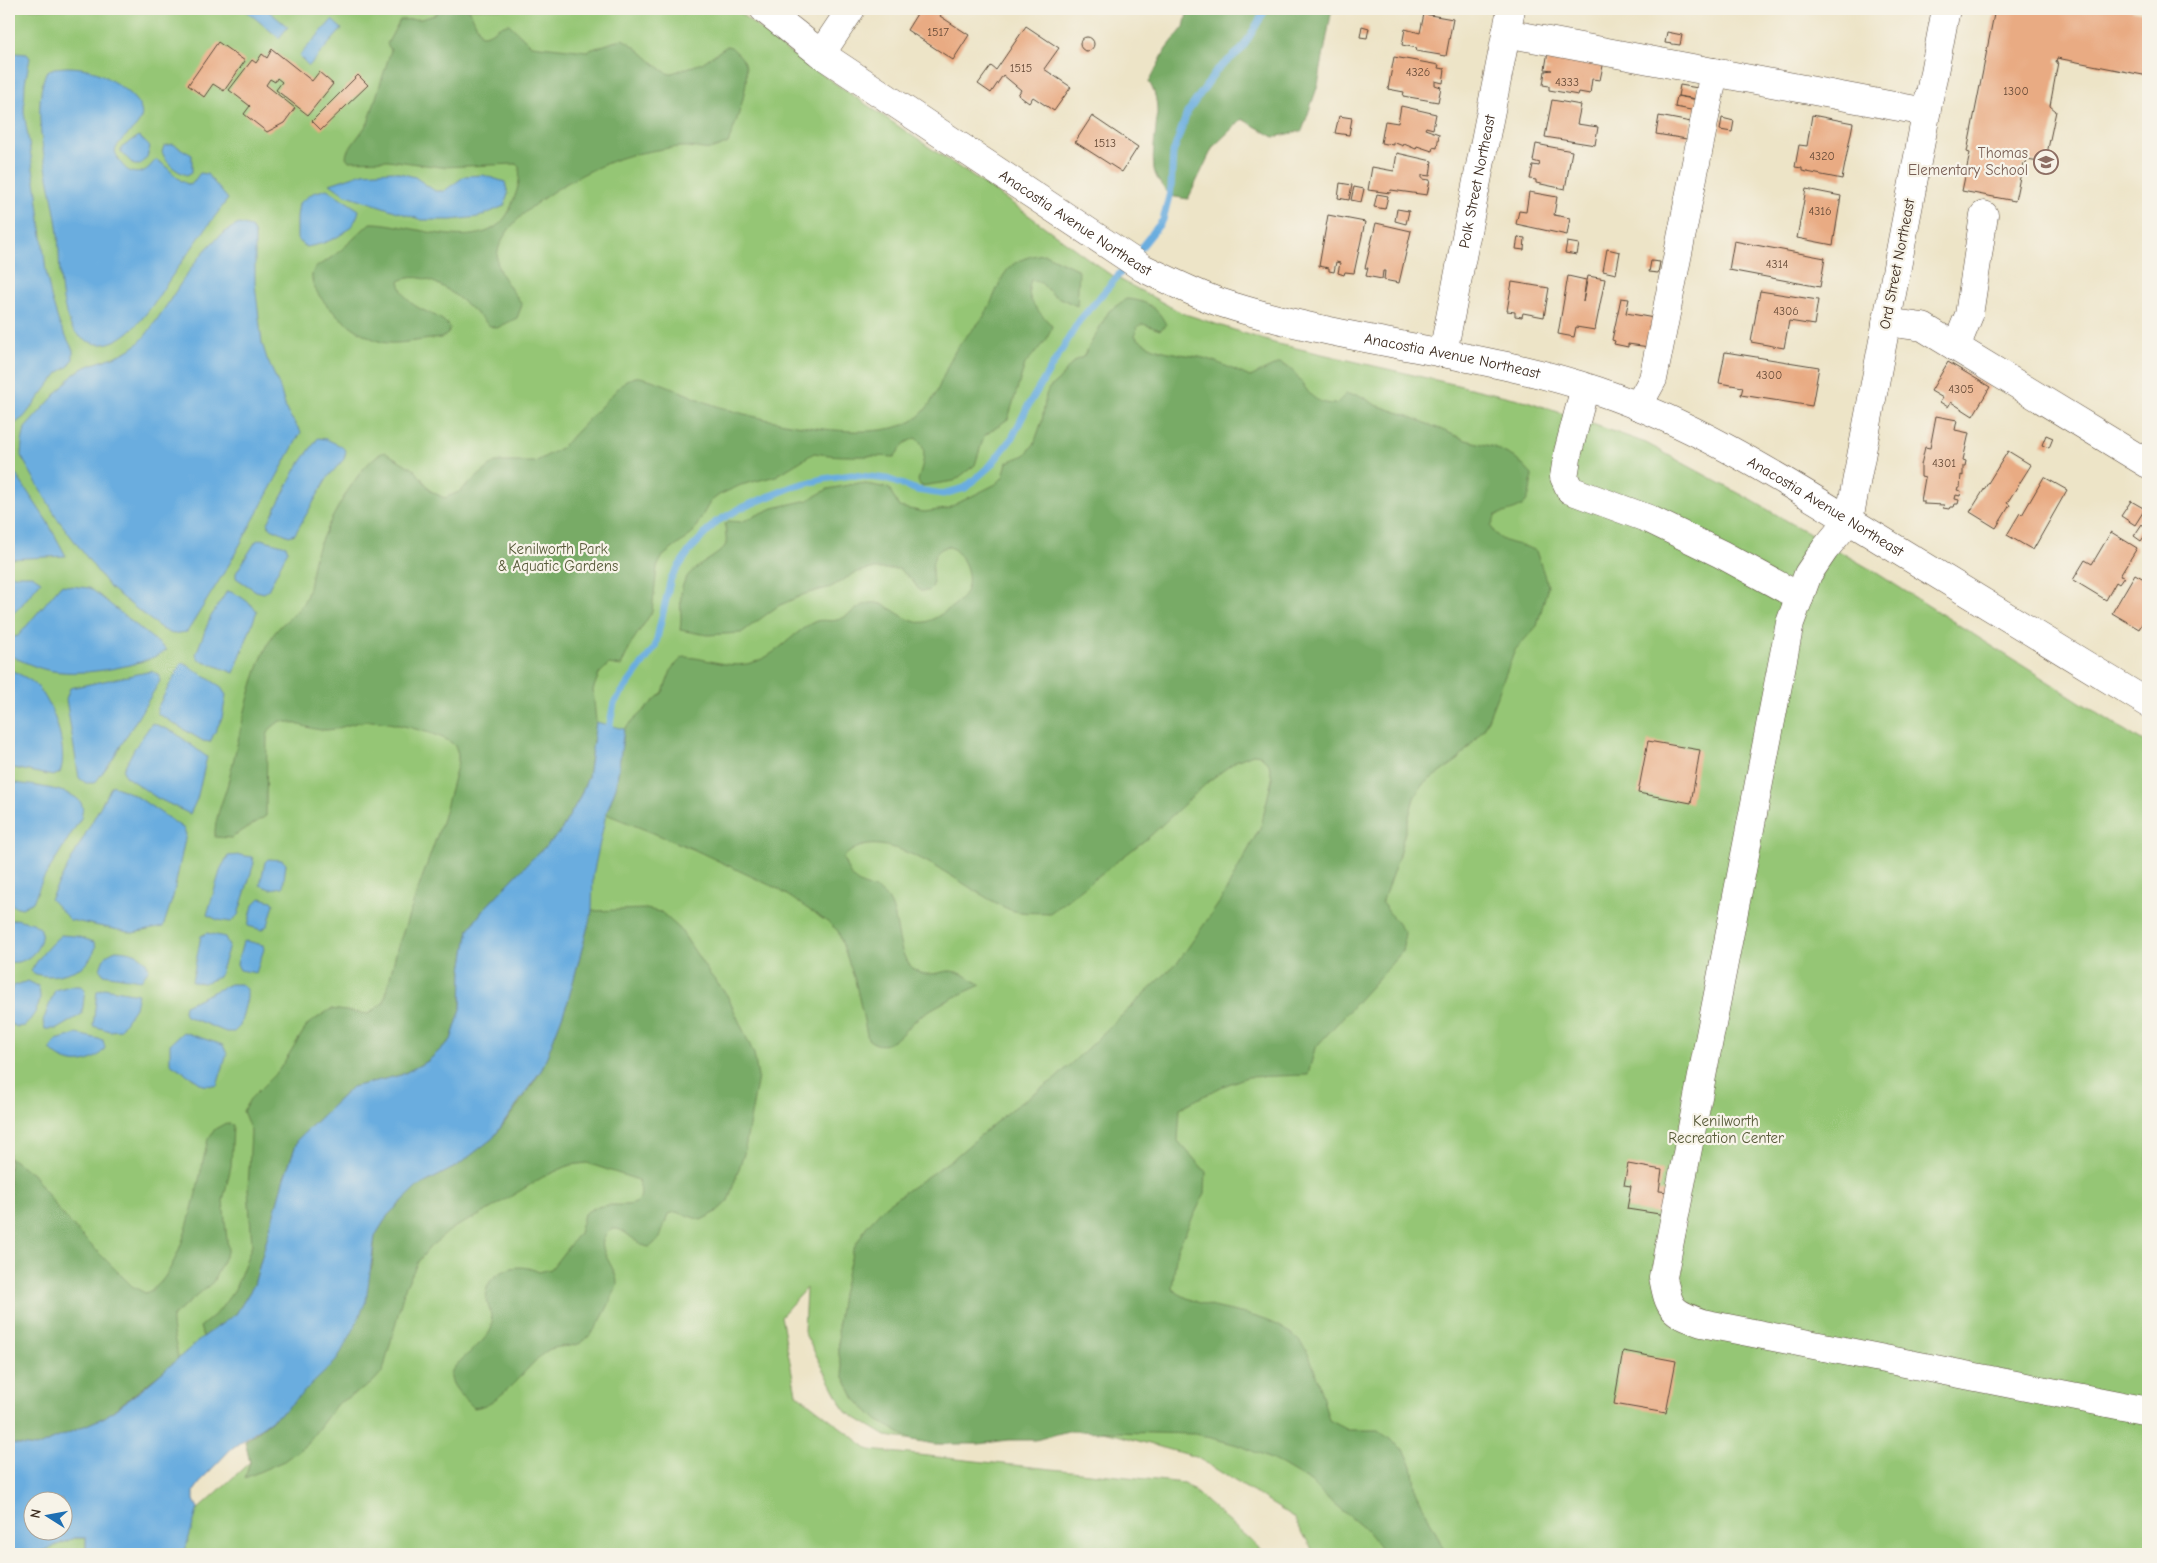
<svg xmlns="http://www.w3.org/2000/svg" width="2157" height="1563" viewBox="0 0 2157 1563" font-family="'Comic Neue',sans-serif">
<rect width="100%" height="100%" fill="#f7f3e8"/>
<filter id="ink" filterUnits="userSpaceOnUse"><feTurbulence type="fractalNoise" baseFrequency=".02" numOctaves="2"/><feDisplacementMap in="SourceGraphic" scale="10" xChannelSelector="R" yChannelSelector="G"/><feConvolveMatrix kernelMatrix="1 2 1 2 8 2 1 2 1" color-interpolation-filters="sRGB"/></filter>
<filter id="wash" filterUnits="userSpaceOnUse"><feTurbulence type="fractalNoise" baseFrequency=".0096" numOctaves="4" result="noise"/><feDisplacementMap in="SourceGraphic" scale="20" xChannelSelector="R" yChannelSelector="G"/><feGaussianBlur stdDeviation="1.12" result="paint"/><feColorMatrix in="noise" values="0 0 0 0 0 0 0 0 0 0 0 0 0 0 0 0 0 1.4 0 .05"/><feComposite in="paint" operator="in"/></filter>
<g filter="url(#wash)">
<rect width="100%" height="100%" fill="#ede4c7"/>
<!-- green -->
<path fill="#95c675" stroke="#68784a" d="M9 9H735L786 50 1016 206 1108 273 1182 313 1274 343 1527 401 1646 443 1753 501 1875 572 2148 745V1554H1315L1293 1517 1196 1457 1117 1435 1066 1425 941 1444 886 1436 846 1412 804 1332 806 1288 781 1316 796 1393 870 1450 1185 1483 1266 1554H177L182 1524 250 1462 245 1441 284 1411 254 1285 203 1337 144 1388 9 1444Z
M74 1538H86V1554H18L23 1550 40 1552Z"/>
<!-- forest -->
<path fill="#78ab66" stroke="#5a6a42" d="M439 9H469L481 35C492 36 498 24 509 24L531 45 587 51 622 39C640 47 651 64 669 74L702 63 727 46 731 47C735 51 741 56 744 61 753 79 735 126 728 143 704 155 703 146 680 147 664 148 646 152 631 155 594 164 486 219 498 266 500 276 516 295 522 305L517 318 497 328 490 326C468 307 431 265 399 281 406 315 437 308 450 328L448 334 441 338C424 339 404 344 387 343 364 341 308 299 312 274 313 267 325 262 329 259 344 249 357 235 370 223 411 222 492 262 512 204 517 191 521 181 519 167L516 164 441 167 388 160 349 161 346 157 347 152 368 123 391 50 387 44 400 20 421 19 435 15Z
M1188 9H1332L1318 85 1302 131 1274 137 1242 119 1213 147 1188 199 1169 196C1164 188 1155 178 1154 169 1150 140 1166 108 1149 82L1166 49 1184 27Z
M1045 254 1079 270 1077 306 1053 295 1041 283 1031 280C1023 300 1040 312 1052 326L1047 339 1025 364 1008 419 984 436 975 465 954 481 921 486 918 481C921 467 931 447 915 438L905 443 894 457C866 455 841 458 814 453L776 476 741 485 719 495 710 502 692 534 663 556 657 567 652 612 632 642 621 666 609 664 599 674 593 690 596 722 588 777 579 799 559 834 532 859 484 909 469 929 462 970 461 1009 451 1040 428 1061 401 1075 352 1087 298 1139 284 1178 254 1285 236 1314 203 1337 200 1327 219 1311 235 1289 252 1245 248 1189 251 1131 243 1111 250 1099 279 1070 308 1024 331 1009 368 1014 384 1002 397 949 443 819 458 762C458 755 458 749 453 744 441 733 384 720 367 721 352 722 337 731 322 730 308 729 295 722 280 721L270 729 267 736 266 816 231 838 215 837C214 819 223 801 228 783 239 741 250 673 272 637 281 621 299 615 306 597 311 585 311 569 315 556 322 533 362 456 385 452L415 470 431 491 444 498 459 492 495 462H535L561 448 626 380C630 379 636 376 640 377 661 381 687 395 708 403 752 419 870 446 912 421 939 405 942 369 959 345 966 335 977 326 984 316 1004 282 998 259 1045 254Z
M1126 299C1145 300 1158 307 1166 325L1160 330 1143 324 1137 327 1135 336C1156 356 1185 352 1211 360 1224 365 1237 371 1250 377L1280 363C1309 375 1300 404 1336 404L1346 394 1359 395 1376 405 1406 415 1466 440 1494 447 1517 459 1532 475C1529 507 1526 507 1496 515L1491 526C1500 547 1518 541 1536 551L1548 586 1537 626 1515 650 1485 727 1458 760 1423 784 1414 798 1398 858 1382 903 1405 933 1402 952 1315 1048 1308 1075 1247 1077 1223 1086 1180 1108 1178 1141 1206 1172 1205 1193 1177 1249 1172 1289C1212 1319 1276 1304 1306 1350 1314 1362 1324 1404 1329 1420L1348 1430H1378L1405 1451 1412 1466 1416 1491 1446 1554H1386L1366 1530 1321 1493 1312 1483 1275 1461 1241 1446 1196 1434 1068 1431 1036 1440H1008L979 1444H935L912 1440 877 1420 855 1399 844 1377 839 1355 838 1323 842 1294 853 1250 866 1227 886 1205 954 1158 1010 1110 1055 1079 1178 962 1221 900 1261 826 1272 779 1269 764 1260 755 1253 754 1236 761 1209 781 1149 837 1050 913C1038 912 1022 914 1011 910 969 895 883 813 843 858 846 864 848 873 853 878 865 891 882 883 892 907 900 927 896 961 919 972 929 977 939 972 949 971 961 971 971 979 981 985 961 994 940 1003 922 1015 906 1025 890 1058 868 1039L855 980 838 931 829 923 778 889 693 849 606 814 616 787 624 729 663 692 672 668 683 657C705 657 724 668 746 664 774 660 790 634 814 622 821 618 832 623 840 619 849 616 857 607 866 604 887 596 903 626 925 622 935 620 961 602 965 594 974 577 964 553 948 546 929 552 932 569 933 586L928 591H920L911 579 899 569H870L857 572 831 587 805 594 778 606 741 633 707 635 680 630C683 614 677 594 685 580 693 565 721 556 726 544 727 538 725 530 725 524L728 521 741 522 773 508 808 500 828 489 859 483 889 488 899 507 924 512 946 509 996 484 1003 477 1007 462 1025 455 1034 444 1042 421 1046 395 1049 388 1058 381 1074 361 1083 357 1109 311Z
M646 909 661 912 680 929 709 973 727 995 754 1054 758 1077 744 1154 728 1201 715 1213 701 1220 676 1212 668 1214 660 1238 650 1247C635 1247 621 1220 608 1232 590 1248 623 1271 616 1288 609 1305 599 1328 585 1340 575 1350 557 1343 545 1352 525 1368 501 1405 474 1408 467 1400 449 1386 451 1374 452 1363 485 1344 491 1329 498 1312 468 1287 506 1270 516 1265 529 1267 539 1272L551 1269 579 1233 584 1214C589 1210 595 1207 602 1206 621 1202 650 1214 638 1180L587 1163 570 1165 543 1177 480 1215 453 1228 430 1247 418 1262 405 1288 383 1371 371 1384 337 1404 306 1445 284 1461 245 1478 250 1462 245 1441 284 1411 307 1388 372 1267 375 1236 388 1215 417 1187 457 1166 493 1138 525 1096 542 1069 568 1001 592 911Z
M226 1123 233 1125 231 1166 223 1201 228 1250 213 1282 172 1317C171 1332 177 1344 178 1360L105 1417 36 1447 9 1444V1157L33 1174 61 1213 81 1235 132 1286 145 1293C183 1282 199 1175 208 1139L215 1129Z"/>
<!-- water -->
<path fill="#6aaddf" stroke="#526c7e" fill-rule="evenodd" d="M244 9H266L288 27 279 38Z
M332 20 342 29 309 66 299 56Z
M15 53 27 54 30 58 25 83 24 112 37 194 46 271 51 297 59 323 73 350V359L69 366 58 373 24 417 9 428V56Z
M67 67C75 67 83 68 91 70 105 75 148 100 141 118 136 132 120 136 115 151 119 163 129 178 144 171 149 169 152 163 156 160 170 166 176 182 191 185L200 173 207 174 228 199C209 224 190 250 172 276 156 299 135 339 104 344 91 346 74 335 70 324 57 293 61 258 57 226 51 180 29 117 46 72L54 68Z
M139 136 150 147 147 157 140 165H134L121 152V148Z
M173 144 192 155V172L187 175C174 171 167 163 162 152L164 146Z
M392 171 415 177 435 191H444L465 176 483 175 505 182 508 194 504 206 479 217 451 220H422L344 194 330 184 363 173Z
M327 189 359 210C355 233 327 244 306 247L297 239V217L299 203 313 193Z
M239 224 251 227 255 235V284L262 343 267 359 279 385 287 412 301 432 230 563 187 632 172 634 162 629 110 588 57 518 21 456 22 442 25 428 74 374C92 360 118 360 136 345 145 338 153 325 160 315 181 285 204 239 239 224Z
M318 438 326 439 341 446 346 451 344 459 328 477 295 534 289 536 269 527 268 523 296 469Z
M9 464 47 521 66 556 9 559Z
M261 539 286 546 288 550 268 590 264 593 256 591 236 578V573L256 541Z
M9 575H32L41 581 20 607 9 617Z
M61 585 89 588 95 592 167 650C142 667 83 676 53 671 38 669 22 661 9 655V638L18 636Z
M227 591C238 593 250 603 257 611L234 673 198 659 196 654 210 618Z
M182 662 220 686 226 695 222 718 210 742 203 741 158 714 157 708Z
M9 669C18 674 29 678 36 685 53 702 69 750 60 773L53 776 9 767Z
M152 671 159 675 160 681 112 760 95 783H86L79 778 66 699 70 688Z
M596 722 624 729 616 787 606 814 593 875 592 911 568 1001 542 1069 493 1138 457 1166 417 1187 388 1215 375 1236 366 1301 353 1331 336 1361 284 1411 231 1449 205 1476 194 1491V1500L198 1508 184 1554H86V1538H74L40 1552 23 1550 18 1554H9V1444L36 1447 105 1417 144 1388 203 1337 236 1314 254 1285 284 1178 298 1139 352 1087 401 1075 428 1061 451 1040 461 1009 462 970 469 929 484 909 532 859 559 834 579 799 588 777ZM32 1500H62V1530H32Z
M152 723 174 732 207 757 197 799 190 814 157 798 125 776 123 770 134 749Z
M9 782C25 785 73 788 81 803 84 808 82 813 81 818L42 881 33 902 22 908 13 906 9 899Z
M112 785 136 796 183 828 186 834 173 897 163 927 133 933 70 920 50 899Z
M240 855 252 857 254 863 238 915 231 922 218 920 207 915 221 868 228 856Z
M268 859 282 860 286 864 283 887 270 889 260 885 265 862Z
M260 898 272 901 274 904 268 925 262 930 248 926 253 905Z
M16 919 33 923 41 929C44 948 27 965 9 962V921Z
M207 933 225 937 229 946 219 977 204 983 192 982 201 936Z
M61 935 76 936 94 942 96 947C93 954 89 962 83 966 71 974 42 981 31 971 39 957 49 945 61 935Z
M247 941 263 945 264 949 256 973 240 970 237 964 243 942Z
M116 950C131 951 144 953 149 969L141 980 103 974 100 970C103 959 105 954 116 950Z
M28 981 38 986C44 1002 35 1014 25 1026L17 1027 9 1023V998L13 986Z
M230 984H241L247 989V998L240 1026 234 1032H226L186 1016 184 1011 185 1005Z
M70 986H80L85 989 82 1014 57 1029H45L43 1021 55 990Z
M104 988 138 994 135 1008 120 1030 110 1031 93 1026 97 991Z
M183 1032 223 1045 227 1054 217 1086 203 1085 170 1063V1044Z
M77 1034 103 1040 105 1048C93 1067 64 1067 50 1049L56 1040Z"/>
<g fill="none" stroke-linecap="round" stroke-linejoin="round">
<!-- stream -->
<path stroke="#6aaddf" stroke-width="7" d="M1135 255 1163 220 1171 188 1173 153 1187 113 1217 70 1242 49 1266 9
M608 733 614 703 655 647 671 578 690 550 716 522 741 508 792 487 823 479 852 475 887 479 917 490 943 494 965 488 990 466 1012 438 1028 406 1079 321 1129 263"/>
</g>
<g id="blocks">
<!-- building -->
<path fill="#e9ab83" d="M920 9H945L940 16 969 35 953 60 907 30Z
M1995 9H2125L2148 13V76L2057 58 2056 62H2058L2050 106 2056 111 2045 163 2027 160 2026 164 2023 163 2015 201 1962 191 1970 153 1967 152Z
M1424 14 1453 19 1446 56 1416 51 1417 48 1402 45 1405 29 1420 33Z
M1026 26 1059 48 1044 69 1071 87 1054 111 1033 97 1029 103 1018 95 1021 90 1003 75 991 93 978 84 991 66 996 70Z
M1362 26 1369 28 1367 38 1360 37Z
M1667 32 1682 35 1680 45 1665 43Z
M1080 44a7 7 0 1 1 14 0a7 7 0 1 1-14 0Z
M218 42 245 61 224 91 213 84 204 97 188 85Z
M272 49 312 81 319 72 333 84 308 115 276 90 282 82 277 78 275 82 270 79 266 85 295 108 284 123 267 132 244 114 250 106 229 90 252 60 256 63 262 54 267 58Z
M1548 51 1604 61 1600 80 1592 79 1590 94 1579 92 1578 95 1549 90V86L1543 85 1545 71 1552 70 1545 69Z
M1394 57 1439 65 1438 68 1445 69 1443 83 1435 81V85L1441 87 1438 102 1403 96 1404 92 1388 89Z
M358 75 368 85 321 130 312 121Z
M1680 85 1698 88 1697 99 1678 96Z
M1677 96 1698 100 1696 111 1675 107Z
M1552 100 1581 105 1577 124 1598 127 1595 145 1545 137Z
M1401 106 1436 114 1433 129 1426 127 1425 129 1439 134 1437 148 1433 147 1432 151 1417 146 1416 149 1404 144 1403 146 1393 142V145L1381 143 1385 121 1398 123Z
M1812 115 1853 123 1842 179 1802 171V168L1795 167 1799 145 1807 146Z
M1092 116 1138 147 1122 172 1075 142Z
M1339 116 1352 118 1349 135 1335 133Z
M1659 116 1691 122 1687 139 1656 134Z
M1722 118 1734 121 1732 132 1720 130Z
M1536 144 1572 151 1565 189 1536 183V180L1530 179 1533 165 1539 166 1540 163 1533 161Z
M1397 153 1432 161 1430 176 1422 175V179L1430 180 1427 195 1391 190 1390 193 1368 190 1372 167 1394 171Z
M1340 183 1352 185 1349 200 1338 198Z
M1354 187 1364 189 1361 202 1351 200Z
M1806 189 1841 196 1833 245 1797 238Z
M1529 192 1557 197 1554 215 1570 218 1567 235 1516 224 1519 211 1526 212Z
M1377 194 1388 196 1385 209 1374 207Z
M1397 209 1409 211 1406 224 1395 221Z
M1328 215 1365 222 1354 273 1345 272 1344 275 1338 273 1340 263 1336 262 1334 272 1329 271V268L1319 266Z
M1376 223 1411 231 1399 283 1384 280 1385 271H1383L1382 279 1366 276 1368 268H1365Z
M1518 237 1525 238 1524 250 1516 249Z
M1734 241 1825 258 1820 287 1729 270Z
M1567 242 1579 244 1577 255 1565 253Z
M1607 249 1620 252 1616 274 1603 271Z
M1651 261 1660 262 1658 273 1649 272Z
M1568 276 1586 280 1583 302 1588 276 1605 279 1595 330 1576 327 1574 337 1558 334Z
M1512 282 1549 288 1544 317 1523 313 1522 317 1515 316V312L1507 311Z
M1760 291 1818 300 1814 325 1789 321 1784 348 1751 342Z
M1621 298 1629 299 1626 313 1654 318 1649 347 1628 344V347L1614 344 1615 341 1612 340Z
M1725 352 1819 367 1812 406 1741 395 1743 387 1719 383Z
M1948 362 1990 387 1973 416 1951 402 1948 407 1940 402 1943 398 1931 391Z
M1936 416 1957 420 1955 430 1969 433 1963 460 1966 461 1965 466H1963V476L1961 475 1960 488H1958L1957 490 1961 491 1960 496 1956 495 1955 499 1959 500 1958 504H1955L1954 507H1950L1949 509 1943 508 1944 505 1924 504V501H1921L1925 478 1921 477V465L1925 447 1930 448Z
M2046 435 2053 438 2049 448 2042 445Z
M2008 451 2031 465 2007 503 2010 505 1996 528 1970 512Z
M2044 477 2067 490 2033 550 2007 535 2020 513 2022 515Z
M2131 501 2145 509 2135 525 2121 516Z
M2142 524 2148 531 2141 541 2134 536Z
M2111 532 2137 548 2120 576 2124 577 2119 584 2116 582 2106 600 2073 580 2085 560 2092 564Z
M2148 573V613L2139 629 2112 613 2135 574 2144 579Z
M1648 741 1700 750 1691 803 1638 793Z
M1628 1164 1662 1170 1659 1191 1670 1192 1666 1215 1627 1209 1631 1186 1624 1185Z
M1623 1351 1676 1361 1666 1413 1614 1404Z"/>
</g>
</g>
<g filter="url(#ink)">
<use href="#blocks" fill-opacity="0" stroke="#564637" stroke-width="1"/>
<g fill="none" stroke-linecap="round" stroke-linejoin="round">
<defs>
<g id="minor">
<path id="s1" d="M764 9 821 54 1143 268C1168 280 1193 293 1219 302 1343 343 1475 350 1598 391 1701 426 1786 482 1878 538 1968 593 2058 648 2148 703"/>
<path d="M1946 9 1849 520 1825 549 1808 574 1790 623 1663 1277C1669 1309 1671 1312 1702 1323L2148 1411"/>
<path d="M1506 33 1926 112"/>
<path d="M821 54 851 9"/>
<path d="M1886 322 1923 327 2148 464"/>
<path d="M1956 347 1969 315 1984 215"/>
<path id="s2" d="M1443 353 1511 9"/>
<path d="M1585 387 1568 452 1564 477 1570 490 1649 519 1721 554 1800 597"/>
<path d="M1638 406 1653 379 1714 72"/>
</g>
</defs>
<!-- minor casing -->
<use href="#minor" stroke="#564637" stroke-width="29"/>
<!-- minor -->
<use href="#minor" stroke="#fff" stroke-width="28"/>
</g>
</g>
<!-- icons -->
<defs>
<symbol id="school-ring" viewBox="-11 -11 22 22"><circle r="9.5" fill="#f7f3e8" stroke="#8d6e63" stroke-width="1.5"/><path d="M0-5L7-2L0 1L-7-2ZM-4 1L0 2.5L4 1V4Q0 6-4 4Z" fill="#8d6e63"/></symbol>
</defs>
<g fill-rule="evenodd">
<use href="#school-ring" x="2032" y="148" width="28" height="28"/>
</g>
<g text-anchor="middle" stroke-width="4.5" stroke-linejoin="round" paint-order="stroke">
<!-- number labels -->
<g font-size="12" fill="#664a37">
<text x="938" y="36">1517</text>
<text x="1021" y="72">1515</text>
<text x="1418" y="76">4326</text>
<text x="1567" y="86">4333</text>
<text x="2016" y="95">1300</text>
<text x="1105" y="147">1513</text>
<text x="1822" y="160">4320</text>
<text x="1820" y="215">4316</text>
<text x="1777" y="268">4314</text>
<text x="1786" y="315">4306</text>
<text x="1769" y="379">4300</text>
<text x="1961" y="393">4305</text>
<text x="1944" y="467">4301</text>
</g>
<!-- education labels -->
<g font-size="15" fill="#785e54" stroke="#f7f3e8" text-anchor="end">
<text x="2028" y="158">Thomas<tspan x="2028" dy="17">Elementary School</tspan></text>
</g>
<!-- street labels -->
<g font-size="15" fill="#3b2a1e" stroke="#f7f3e8">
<text dy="5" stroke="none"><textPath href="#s2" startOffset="175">Polk Street Northeast</textPath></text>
<text dy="5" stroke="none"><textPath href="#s1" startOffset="378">Anacostia Avenue Northeast</textPath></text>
<text transform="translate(1897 264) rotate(-79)" y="5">Ord Street Northeast</text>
<text dy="5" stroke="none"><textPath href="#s1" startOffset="782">Anacostia Avenue Northeast</textPath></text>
<text dy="5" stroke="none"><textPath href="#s1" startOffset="1188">Anacostia Avenue Northeast</textPath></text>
</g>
<!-- park labels -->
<g font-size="15" fill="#565938" stroke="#f7f3e8">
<text x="558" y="554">Kenilworth Park<tspan x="558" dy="17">&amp; Aquatic Gardens</tspan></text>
<text x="1726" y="1126">Kenilworth<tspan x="1726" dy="17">Recreation Center</tspan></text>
</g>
</g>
<!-- margin -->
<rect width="2157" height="1563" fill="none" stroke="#f7f3e8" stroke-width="30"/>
<!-- north arrow -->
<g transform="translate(48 1516) rotate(281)"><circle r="24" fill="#f7f3e8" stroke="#aca397"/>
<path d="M0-4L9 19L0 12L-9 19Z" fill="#1f6fb2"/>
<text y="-8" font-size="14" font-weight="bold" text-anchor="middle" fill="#3b2a1e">N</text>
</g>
</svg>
